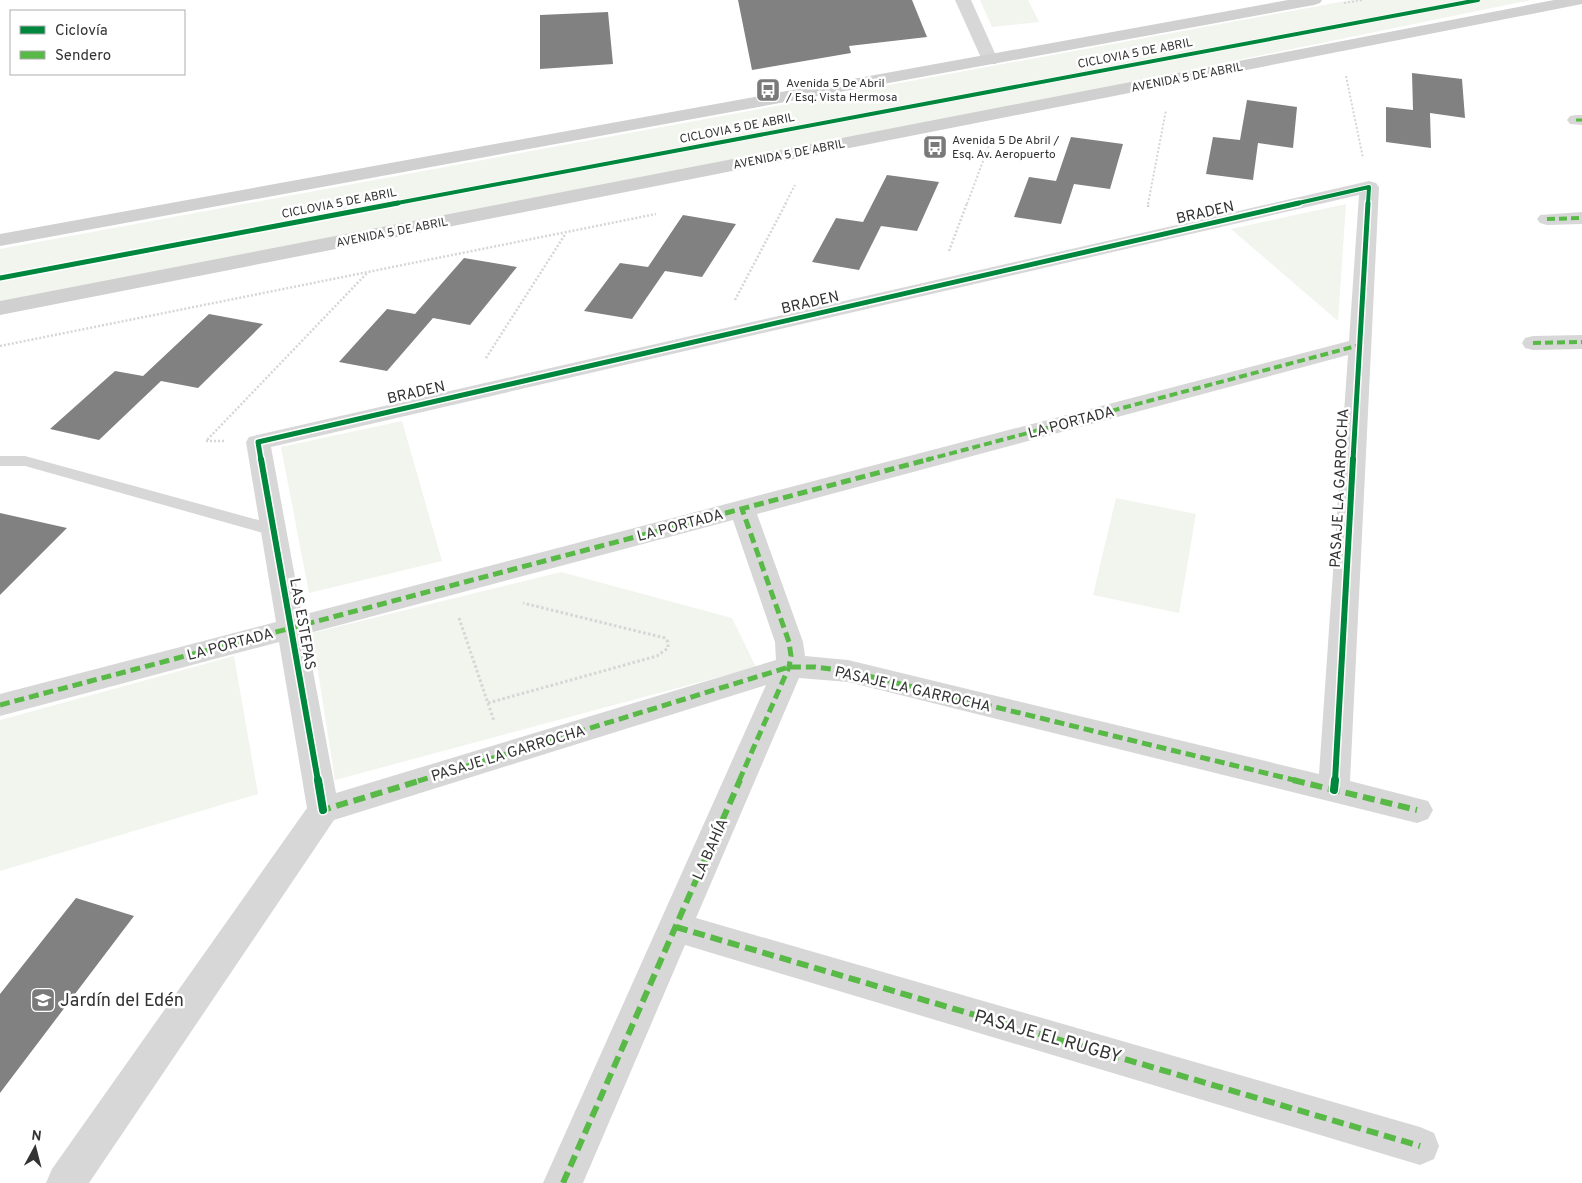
<svg xmlns="http://www.w3.org/2000/svg" width="1582" height="1183" viewBox="0 0 1582 1183" font-family="Overpass,sans-serif">
<rect width="100%" height="100%" fill="#fff"/>
<!-- green -->
<path fill="#f1f5ed" d="M980 0H1028L1039 22 992 27Z
M1351 0H1531L746 161 0 301V249Z
M1346 204 1338 321 1231 229Z
M402 421 442 561 309 593 281 447Z
M1116 498 1196 514 1179 613 1093 595Z
M561 572 732 618 756 667 335 780 312 633Z
M234 656 258 794 0 871V720Z"/>
<!-- building -->
<path fill="#818181" d="M738 0H912L927 37 849 46 851 53 752 70Z
M608 12 613 64 540 69V15Z
M1412 73 1462 79 1465 118 1430 113 1431 148 1386 142V107L1413 110Z
M1247 100 1297 107 1293 148 1258 143 1253 180 1206 174 1213 137 1240 140Z
M1071 137 1123 144 1110 189 1074 184 1061 224 1014 217 1029 177 1056 181Z
M887 175 939 182 917 231 881 226 859 270 812 262 836 218 863 222Z
M683 215 736 224 702 277 665 271 632 319 584 311 620 263 648 267Z
M464 258 517 267 470 325 433 318 387 371 339 362 387 309 415 314Z
M209 314 263 324 198 388 161 381 99 440 50 429 115 371 143 376Z
M0 513 67 528 0 595Z
M76 898 134 916 0 1093V994Z"/>
<g fill="none" stroke-linecap="round" stroke-linejoin="round">
<!-- path-far2 -->
<path stroke="#d6d6d6" stroke-width="2" stroke-dasharray="2 2" stroke-linecap="butt" d="M1344 3 1363 0
M1346 76 1363 158
M785 204 795 185
M967 204 989 145
M1148 204 1166 110"/>
<!-- path-far1 -->
<path stroke="#d6d6d6" stroke-width="2.5" stroke-dasharray="2 2" stroke-linecap="butt" d="M1148 207 1149 203
M949 251 967 203
M735 300 786 203
M0 346 656 214
M486 358 566 233
M224 441H206L368 272"/>
<!-- path -->
<path stroke="#d6d6d6" stroke-width="3" stroke-dasharray="2.5 2.5" stroke-linecap="butt" d="M459 618 494 721
M488 703 657 656 668 648V642L665 638 523 603"/>
<!-- service -->
<path fill="#d7d7d7" fill-rule="evenodd" d="M0 456H25L280 526 283 530 280 534 274 536 25 466H0Z"/>
<!-- minor -->
<path fill="#d7d7d7" fill-rule="evenodd" d="M955 0H971L998 60 996 64H984L982 60Z
M1576 115H1582V125L1570 124 1567 120 1570 116Z
M1369 181 1376 183 1379 187 1350 781 1428 801 1433 810 1428 819 1417 823 848 682 799 678 696 918 1420 1127 1434 1133 1439 1146 1434 1159 1420 1165 685 945 583 1183H543L766 685 334 820 89 1183H46L52 1169 307 808 279 642 0 716V694L276 622 246 442 249 437ZM1359 195 1349 341 302 615 271 447ZM1348 355 1319 774 848 660 805 656 803 642 757 514ZM733 520 775 642 776 660 336 793 306 634Z
M1582 212V224L1547 225 1540 223 1537 219 1540 215Z
M1582 335V349L1533 350 1525 348 1522 343 1525 338 1533 336Z"/>
<!-- secondary -->
<path fill="#d0d0d0" fill-rule="evenodd" d="M1288 0H1322L1320 3 1314 5 0 246V234Z
M1554 0H1582V4L0 315V301Z"/>
<!-- quiet-far3 -->
<path stroke="#58b947" stroke-width="3" stroke-dasharray="6 3" stroke-linecap="butt" d="M1576 120H1582"/>
<!-- quiet-far2 -->
<path stroke="#58b947" stroke-width="4" stroke-dasharray="8 4" stroke-linecap="butt" d="M1547 219 1582 218
M1533 343 1582 342
M926 460 1360 345"/>
<!-- quiet-far1 -->
<path stroke="#58b947" stroke-width="5" stroke-dasharray="10 5" stroke-linecap="butt" d="M0 705 930 459
M418 781 789 667H815L848 671 1298 781
M739 781 789 667 791 656 789 642 742 509"/>
<!-- quiet -->
<path stroke="#58b947" stroke-width="6" stroke-dasharray="12 6" stroke-linecap="butt" d="M1293 780 1417 810
M322 806 323 810 422 780
M676 927 1420 1146
M563 1183 740 780"/>
<defs>
<path id="cycleway-far3" d="M392 204 1478 0
M1294 204 1369 187 1368 204"/>
<path id="cycleway-far2" d="M0 278 398 203
M261 460 258 442 1299 203
M1353 460 1368 203"/>
<path id="cycleway-far1" d="M261 459 318 781
M1335 781 1353 459"/>
<path id="cycleway" d="M318 780 323 810
M1334 790 1335 780"/>
</defs>
<!-- cycleway-far3 casing -->
<use href="#cycleway-far3" stroke="#fff" stroke-width="5.5"/>
<!-- cycleway-far2 casing -->
<use href="#cycleway-far2" stroke="#fff" stroke-width="8"/>
<!-- cycleway-far1 casing -->
<use href="#cycleway-far1" stroke="#fff" stroke-width="9"/>
<!-- cycleway casing -->
<use href="#cycleway" stroke="#fff" stroke-width="11"/>
<!-- cycleway-far3 -->
<use href="#cycleway-far3" stroke="#00873e" stroke-width="4"/>
<!-- cycleway-far2 -->
<use href="#cycleway-far2" stroke="#00873e" stroke-width="5"/>
<!-- cycleway-far1 -->
<use href="#cycleway-far1" stroke="#00873e" stroke-width="6"/>
<!-- cycleway -->
<use href="#cycleway" stroke="#00873e" stroke-width="8"/>
</g>
<!-- icons -->
<defs>
<symbol id="bus-square" viewBox="-11 -11 22 22"><rect x="-9" y="-9" width="18" height="18" rx="4" fill="#7a7a7a" stroke="#fff"/><path d="M-5-6H5V4H4V6H2V4H-2V6H-4V4H-5ZM-3.5-4V0h7V-4ZM-3.5 1.2v1.5H-2V1.2ZM2 1.2v1.5H3.5V1.2Z" fill="#fff"/></symbol>
<symbol id="school-square" viewBox="-11 -11 22 22"><rect x="-9" y="-9" width="18" height="18" rx="4" fill="#7a7a7a" stroke="#fff"/><path d="M0-5L7-2L0 1L-7-2ZM-4 1L0 2.5L4 1V4Q0 6-4 4Z" fill="#fff"/></symbol>
</defs>
<g fill-rule="evenodd">
<use href="#bus-square" x="754" y="76" width="28" height="28"/>
<use href="#bus-square" x="921" y="133" width="28" height="28"/>
<use href="#school-square" x="29" y="986" width="28" height="28"/>
</g>
<g text-anchor="middle" stroke-width="5" stroke-linejoin="round" paint-order="stroke">
<!-- far-street labels -->
<g font-size="12" fill="#333" stroke="#fff">
<text transform="translate(1135 53) rotate(-11)" y="4">CICLOVIA 5 DE ABRIL</text>
<text transform="translate(1187 77) rotate(-11)" y="4">AVENIDA 5 DE ABRIL</text>
<text transform="translate(737 128) rotate(-11)" y="4">CICLOVIA 5 DE ABRIL</text>
<text transform="translate(789 154) rotate(-11)" y="4">AVENIDA 5 DE ABRIL</text>
<text transform="translate(339 203) rotate(-11)" y="4">CICLOVIA 5 DE ABRIL</text>
<text transform="translate(392 232) rotate(-11)" y="4">AVENIDA 5 DE ABRIL</text>
</g>
<!-- far-poi labels -->
<g font-size="12" fill="#333" stroke="#fff" text-anchor="start">
<text x="786" y="87">Avenida 5 De Abril<tspan x="786" dy="14">/ Esq. Vista Hermosa</tspan></text>
<text x="952" y="144">Avenida 5 De Abril /<tspan x="952" dy="14">Esq. Av. Aeropuerto</tspan></text>
</g>
<!-- street labels -->
<g font-size="15" fill="#333" stroke="#fff">
<text transform="translate(1205 212) rotate(-13)" y="5">BRADEN</text>
<text transform="translate(810 302) rotate(-13)" y="5">BRADEN</text>
<text transform="translate(416 392) rotate(-13)" y="5">BRADEN</text>
<text transform="translate(1071 422) rotate(-15)" y="5">LA PORTADA</text>
<text transform="translate(1339 488) rotate(-87)" y="5">PASAJE LA GARROCHA</text>
<text transform="translate(680 525) rotate(-15)" y="5">LA PORTADA</text>
<text transform="translate(303 624) rotate(80)" y="5">LAS ESTEPAS</text>
<text transform="translate(230 644) rotate(-15)" y="5">LA PORTADA</text>
<text transform="translate(913 689) rotate(13)" y="5">PASAJE LA GARROCHA</text>
<text transform="translate(508 753) rotate(-17)" y="5">PASAJE LA GARROCHA</text>
<text transform="translate(710 849) rotate(-66)" y="5">LA BAHÍA</text>
</g>
<!-- near-poi labels -->
<g font-size="18" fill="#333" stroke="#fff" text-anchor="start">
<text x="60" y="1006">Jardín del Edén</text>
</g>
<!-- near-street labels -->
<g font-size="18" fill="#333" stroke="#fff">
<text transform="translate(1048 1036) rotate(16)" y="6">PASAJE EL RUGBY</text>
</g>
</g>
<!-- legend -->
<rect x="10" y="10" width="175" height="65" fill="#ffffff" stroke="#adadad"/>
<rect x="20" y="26" width="25" height="8" fill="#00873e" stroke="#adadad"/>
<text x="55" y="35" font-size="15" fill="#333333">Ciclovía</text>
<rect x="20" y="51" width="25" height="8" fill="#58b947" stroke="#adadad"/>
<text x="55" y="60" font-size="15" fill="#333333">Sendero</text>
<!-- north arrow -->
<g transform="translate(35 1148) rotate(7)" stroke="#ffffff" stroke-width="4" paint-order="stroke">
<path d="M0-4L9 19L0 12L-9 19Z" fill="#333333"/>
<text y="-8" font-size="14" font-weight="bold" text-anchor="middle" fill="#333333">N</text>
</g>
</svg>
